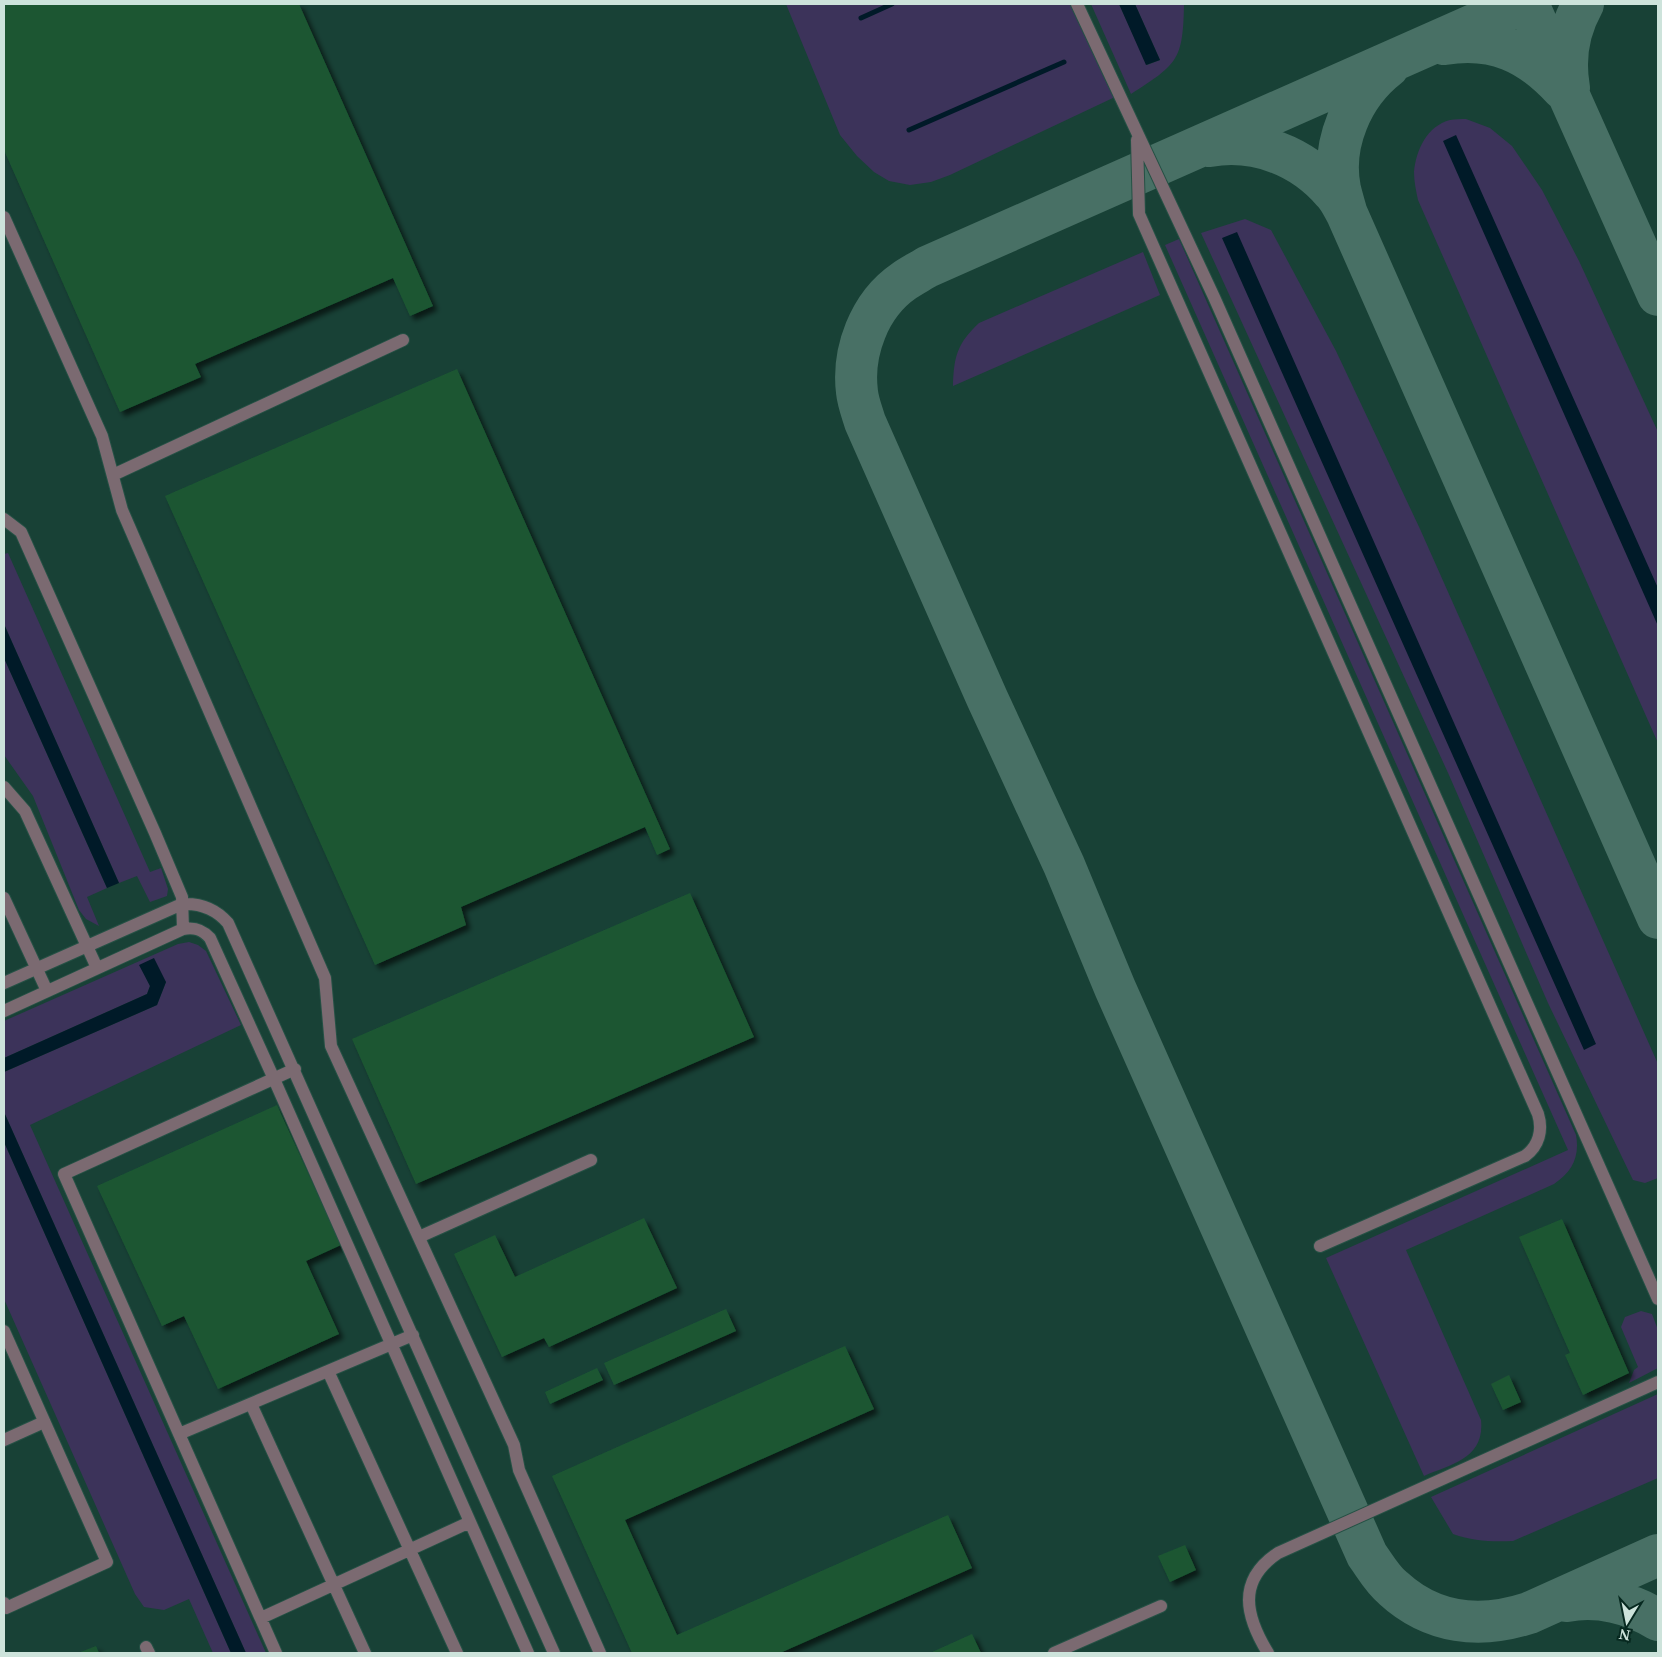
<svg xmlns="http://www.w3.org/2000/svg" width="1662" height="1657" viewBox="0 0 1662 1657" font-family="'Noto Serif',serif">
<defs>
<filter id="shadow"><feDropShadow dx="4.5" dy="4.5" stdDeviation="2.5" flood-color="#0009"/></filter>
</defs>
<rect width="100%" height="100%" fill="#053529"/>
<!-- built -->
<path fill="#184136" d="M4 4H1658V1653H4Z"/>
<!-- green -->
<path fill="#3c335a" d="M786 4H1073L1115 97 950 175 931 182 910 185 889 181 874 172 857 156 840 135Z
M1091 4H1119L1147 65 1160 60 1135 4H1184C1183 60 1178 64 1131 94Z
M1466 119 1490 128 1512 146 1542 190 1579 261 1658 432V743L1418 200C1416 191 1414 181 1414 172 1416 150 1427 126 1450 120 1455 119 1461 119 1466 119Z
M1245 219 1271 230 1336 351 1420 529 1658 1064V1178L1645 1183 1633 1180 1548 1003 1449 775 1201 233Z
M1179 239 1576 1135C1580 1157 1572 1172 1554 1184L1406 1250 1481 1420C1485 1458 1452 1464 1424 1476L1326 1258 1568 1150 1165 245Z
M1143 252 1160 295 953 386C954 356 957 344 979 323Z
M8 553 150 872 161 868 168 889 167 896 150 902 137 876 119 883 4 624V554Z
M4 658 107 888 87 897 99 926 86 919 79 910 33 796 4 755Z
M189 942 198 945 206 951 241 1025 30 1125 266 1653H246L4 1112V1072L157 1005 166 982 140 965 150 986 147 994 4 1058V1021L178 944Z
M4 1142 231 1653H213L189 1599 164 1610 144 1607 135 1594 4 1299Z
M1641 1311 1652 1314 1658 1330V1368L1629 1383 1634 1370 1638 1367 1621 1327 1625 1317Z
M1658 1394V1478L1513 1541C1491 1542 1473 1541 1453 1534L1431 1497Z"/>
<!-- water -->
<path fill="#001a28" d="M1119 4H1135L1160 60 1146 65Z
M1456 135 1658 588V626L1443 141Z
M1237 232 1596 1044 1584 1050 1222 238Z
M4 624 119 883 107 888 4 658Z
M154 958 166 982 157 1005 4 1072V1058L147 994 150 986 139 965Z
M4 1112 246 1653H231L4 1142Z"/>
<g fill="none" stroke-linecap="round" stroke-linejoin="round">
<!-- stream -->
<path stroke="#001a28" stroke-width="5" d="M861 18 892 4
M909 130 1064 62"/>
<!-- taxiway -->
<path stroke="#487065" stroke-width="42" d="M1521 4 927 267C919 272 911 276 904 281 869 305 852 352 857 392 858 402 862 412 865 422L987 698 1064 865 1115 988 1367 1555C1375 1566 1382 1579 1393 1588 1432 1624 1480 1629 1529 1613L1658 1555
M1528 4 1658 295
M1444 44C1494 36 1529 52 1563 89
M1569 88C1564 59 1569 29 1583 4
M1209 146C1256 138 1302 156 1333 192 1339 198 1343 207 1347 214L1658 918
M1346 211C1344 204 1342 197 1340 189 1331 144 1352 95 1388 67
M1566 1601C1598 1595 1631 1603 1658 1620"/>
</g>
<!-- building -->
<path fill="#1b5732" filter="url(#shadow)" d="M4 4H299L433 306 410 316 393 278 195 364 201 377 120 412 4 150Z
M457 369 670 849 657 855 645 827 461 907 466 925 375 965 165 496Z
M690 893 754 1037 416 1184 352 1039Z
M277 1105 341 1245 306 1261 339 1334 218 1389 184 1316 162 1326 97 1186Z
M644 1218 677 1288 549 1347 544 1338 502 1357 454 1254 495 1235 515 1277Z
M1562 1219 1629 1373 1583 1395 1565 1355 1570 1353 1519 1237Z
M726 1309 736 1331 614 1385 604 1363Z
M845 1346 874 1409 625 1520 677 1635 948 1515 972 1568 780 1653H632L552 1476Z
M597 1368 603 1380 550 1404 545 1392Z
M1509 1375 1521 1402 1503 1410 1491 1384Z
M1185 1545 1196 1570 1170 1582 1158 1556Z
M972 1634 981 1653H930Z
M96 1646 99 1653H78Z"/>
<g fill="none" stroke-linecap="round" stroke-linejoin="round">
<defs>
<path id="minor" d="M1077 4 1214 297 1658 1299
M1137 140 1139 214 1538 1114C1543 1130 1539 1146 1525 1156L1320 1246
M4 217 102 436 122 510 325 978 331 1046 514 1445 519 1470 600 1653
M113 475 403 340
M4 519 21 532 155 833 182 897 183 929
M4 787 25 811 97 968
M4 898 47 991
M4 983 182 904C201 903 216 909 228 923L554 1653
M4 1011 183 929C194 927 202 929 210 938L274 1079 528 1653
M419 1237 591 1160
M4 1331 107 1562 6 1608 4 1603
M328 1371 457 1653
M251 1404 365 1653
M179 1434 413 1335
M4 1440 44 1422
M261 1618 470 1522
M146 1647 149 1653
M276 1653 64 1174 295 1069
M1054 1653 1161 1606
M1268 1653C1246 1617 1236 1581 1278 1553L1658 1382"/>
</defs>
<!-- minor casing -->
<use href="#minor" stroke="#255145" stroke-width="14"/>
<!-- minor -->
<use href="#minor" stroke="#7b6a71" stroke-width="12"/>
</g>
<!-- border -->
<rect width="1662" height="1657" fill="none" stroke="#cde3db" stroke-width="10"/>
<!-- north arrow -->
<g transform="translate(1627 1622) rotate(190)" stroke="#072920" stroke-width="4" paint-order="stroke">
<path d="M0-4L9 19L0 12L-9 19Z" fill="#cde3db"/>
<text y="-8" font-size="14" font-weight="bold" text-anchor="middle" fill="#cde3db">N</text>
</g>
</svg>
